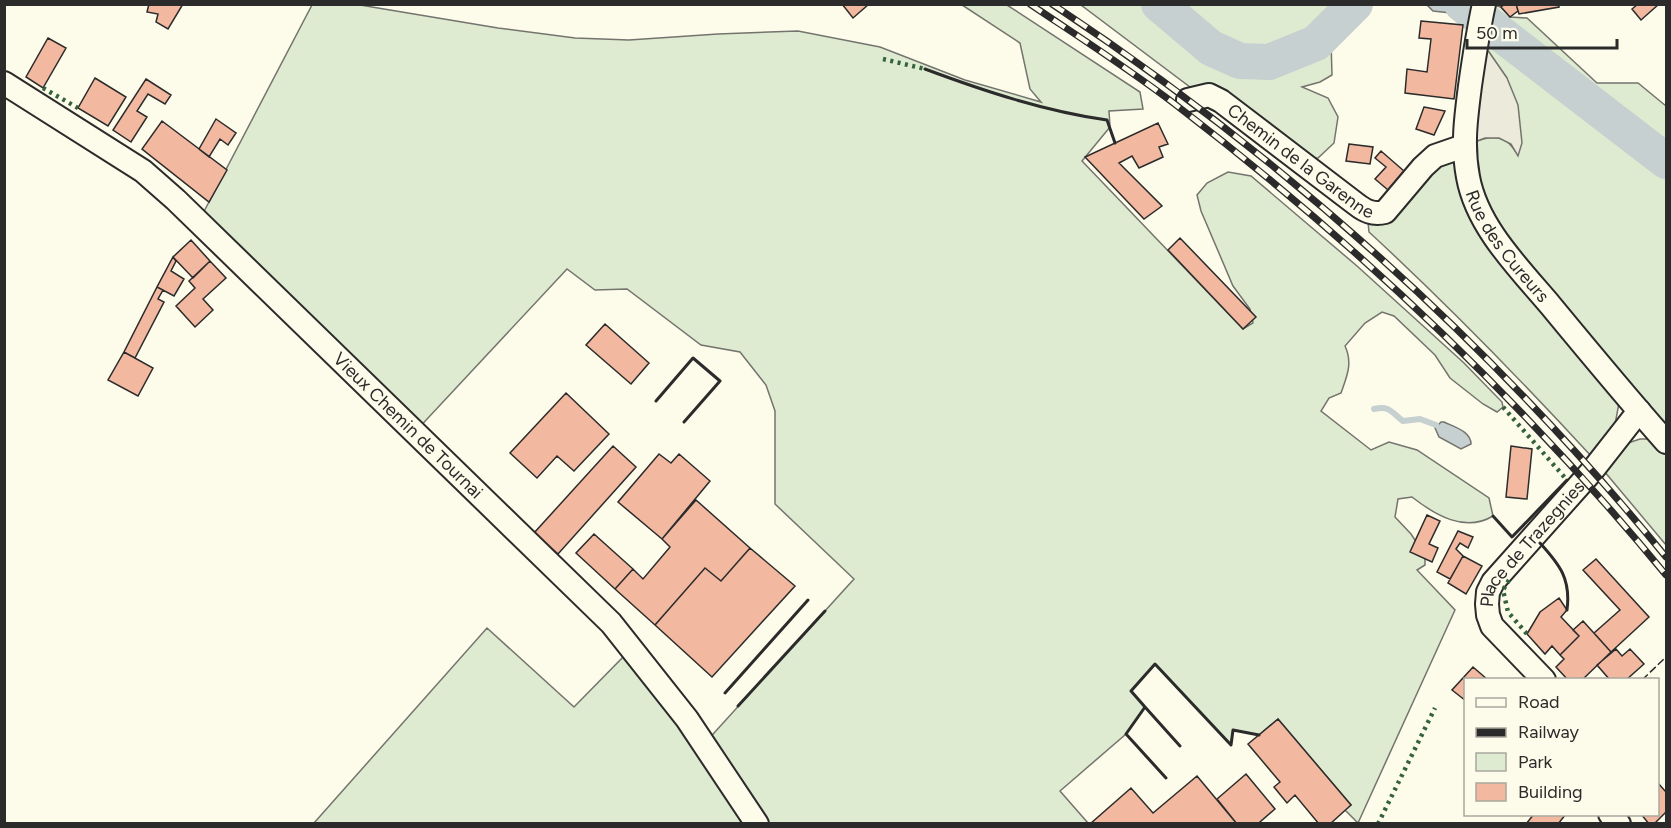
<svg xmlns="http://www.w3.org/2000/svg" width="1671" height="828" viewBox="0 0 1671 828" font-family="Figtree,sans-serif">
<rect width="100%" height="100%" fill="#fdfbea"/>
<!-- green -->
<path fill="#deebd1" stroke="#74746e" stroke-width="1.5" d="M312 5H360L498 28 575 38 629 40 718 34 798 31 880 47 965 80 1041 102 1030 89 1020 43 962 5H1007L1140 92 1143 109 1109 111 1110 127 1082 161 1243 329 1253 323 1250 309 1233 286 1201 211 1197 195 1207 183 1228 172 1251 176 1357 266 1464 363 1502 402 1503 407 1497 412 1483 404 1450 378 1435 355 1394 316 1382 312 1365 323 1345 346C1353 363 1347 376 1341 393L1329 398 1321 411 1371 450 1389 442 1417 450 1489 498 1493 516C1465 533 1435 515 1412 497L1398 499 1395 517 1411 534 1425 555V565L1417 570 1455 610 1358 823 1345 810 1351 805 1278 719 1259 735 1233 730 1231 745 1155 664 1131 691 1145 707 1126 734 1060 791 1088 823H314L487 628 574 707 631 649 704 744 854 579 775 504V411L766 385 740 352 701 345 627 289 595 290 567 269 415 432 199 221Z
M1081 5H1344L1322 29 1331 41 1332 75 1320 82 1302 87 1328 98 1338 117 1334 143 1318 158 1299 159 1208 88 1190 87Z
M1493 5 1501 7 1510 17 1527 18 1597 83H1638L1666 106V442L1619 403 1614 430 1592 457C1521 380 1447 304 1369 232L1367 212C1392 194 1470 132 1498 138 1509 140 1513 148 1518 155L1507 78 1489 52 1476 43Z
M1640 439H1650L1666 448V545L1599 465 1622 445Z"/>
<!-- parking -->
<path fill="#eceadb" stroke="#74746e" stroke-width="1.5" d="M1476 43 1489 52 1507 78 1518 105 1522 143 1518 156 1511 144 1499 138H1485L1464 146Z"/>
<!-- water -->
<path fill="#c7d0d0" stroke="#74746e" stroke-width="1.5" d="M1344 5H1363L1344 22 1331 41 1322 29Z
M1427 5H1484L1479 26 1460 14 1433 11Z
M1441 422H1444C1454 427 1471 431 1471 444L1461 449 1439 437 1435 428Z"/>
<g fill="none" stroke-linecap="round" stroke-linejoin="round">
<!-- stream -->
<path stroke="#c7d0d0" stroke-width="6" d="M1374 409C1390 405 1392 413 1403 421L1420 419 1436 425"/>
<!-- river -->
<path stroke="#c7d0d0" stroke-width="36" d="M1159 4 1211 48 1240 61 1269 62 1316 43 1355 4
M1462 4 1666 161"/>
</g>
<!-- building -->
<path fill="#f2b8a0" stroke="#2b2b2b" stroke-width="1.5" d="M149 4H183L168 29 156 22 158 14 147 12Z
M842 4H869L853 18Z
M1505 4H1516L1518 11 1510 17 1501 7Z
M1516 4H1559V7L1519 14Z
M1638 4H1659L1641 20 1632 9Z
M1421 21 1463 25 1454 99 1405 93 1407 69 1427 72 1431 39 1419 38Z
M48 38 66 48 43 88 26 77Z
M95 78 126 97 108 126 78 108Z
M146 79 171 95 165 104 148 94 137 111 147 117 131 142 113 130Z
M1424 107 1445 111 1434 135 1416 129Z
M216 119 236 133 228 145 220 139 209 157 199 149Z
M162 121 227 170 209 202 142 149Z
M1158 123 1168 144 1159 147 1163 157 1139 168 1132 156 1119 163 1162 206 1144 219 1085 157Z
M1349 144 1373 147 1370 164 1346 161Z
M1381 151 1404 171 1388 190 1375 179 1386 167 1375 158Z
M1180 238 1256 317 1243 329 1168 250Z
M191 240 210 261 193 278 173 257Z
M173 257 176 261 171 271 184 279 174 296 157 287Z
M210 261 226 278 203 299 213 310 195 327 176 306 195 288 189 281Z
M157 287 163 290 158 299 164 302 135 358 124 352Z
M605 324 649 363 631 384 586 345Z
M124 352 153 368 138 396 108 380Z
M566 393 609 434 574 471 557 456 537 478 510 453Z
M613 446 636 467 558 554 534 533Z
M1511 446 1532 449 1527 499 1506 497Z
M659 454 671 463 679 454 710 481 662 539 618 502Z
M696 500 750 548 721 581 705 568 655 625 615 589 633 569 643 579 670 547 662 539Z
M1427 515 1440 521 1429 544 1438 548 1432 562 1410 552Z
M1458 531 1473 537 1468 548 1460 543 1456 549 1463 556 1450 579 1437 572Z
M594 534 633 569 615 589 576 553Z
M750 548 795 586 712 677 655 625 705 568 721 581Z
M1463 556 1482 566 1466 594 1448 583Z
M1596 559 1649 617 1611 652 1594 633 1620 610 1583 570Z
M1559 598 1567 610 1561 617 1579 636 1560 655 1552 646 1545 654 1527 634 1540 612Z
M1583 621 1611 652 1582 680H1568L1556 667 1564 659 1560 655 1579 636 1573 630Z
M1616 649 1622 656 1630 649 1644 664 1626 680H1610L1597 665Z
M1473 667 1488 680H1466V701L1452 690Z
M1278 719 1351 805 1330 824H1319L1295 795 1287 803 1274 787 1280 782 1248 744Z
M1246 774 1275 809 1260 822 1261 824H1237L1217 799Z
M1197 776 1237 824H1090L1131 788 1153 813Z
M1658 783 1666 792V812L1654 824H1649L1641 814H1658Z
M1534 814H1566L1558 824H1526Z"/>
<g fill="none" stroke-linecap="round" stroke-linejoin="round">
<defs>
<g id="minor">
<path id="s1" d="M1484 4C1478 31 1474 58 1470 86 1466 117 1462 145 1468 177 1477 227 1519 268 1551 306 1589 352 1627 398 1666 442"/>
<path id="s2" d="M4 83 143 171 176 200 611 623 687 719 757 824"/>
<path id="s3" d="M1188 100 1209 95 1221 101 1356 204C1365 211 1373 215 1385 212L1423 167 1435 156 1464 146"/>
<path id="s4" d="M1544 680 1492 626 1488 615 1487 604 1488 592 1493 582 1592 471 1639 411"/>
<path d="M1610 814 1619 824"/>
</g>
</defs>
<!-- minor casing -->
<use href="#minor" stroke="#2b2b2b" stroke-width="26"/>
<!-- minor -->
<use href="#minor" stroke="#fdfbea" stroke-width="22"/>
<defs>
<path id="rail" d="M1030 4C1079 37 1129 69 1176 105 1356 243 1522 400 1666 575
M1052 4C1282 156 1492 344 1666 557"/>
</defs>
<!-- rail casing -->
<use href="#rail" stroke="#2b2b2b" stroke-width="7"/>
<!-- rail -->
<use href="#rail" stroke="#fdfbea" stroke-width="4.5" stroke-dasharray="14" stroke-linecap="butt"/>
<!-- hedge -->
<path stroke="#34623c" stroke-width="4.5" stroke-dasharray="3 4.5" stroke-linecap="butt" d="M883 59 925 69
M43 88 78 108
M1503 407 1567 480
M1509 580 1503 590 1508 612 1527 634
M1378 824 1435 708"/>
<!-- fence -->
<path stroke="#2b2b2b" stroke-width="1.5" stroke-dasharray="8 3" stroke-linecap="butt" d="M1642 680 1666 657"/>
<!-- wall -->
<path stroke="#2b2b2b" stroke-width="3" d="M925 69C984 91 1044 111 1107 120L1115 143
M656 401 693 358 720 381 684 422
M1493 516 1512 537 1567 480
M1540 543C1560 565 1571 579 1567 610
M725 693 808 600
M738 706 825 611
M1145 707 1131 691 1155 664 1231 745 1233 730 1259 735
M1166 778 1126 734 1145 707 1180 746"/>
</g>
<g text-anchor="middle" stroke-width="4.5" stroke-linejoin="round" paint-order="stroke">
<!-- street labels -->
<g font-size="18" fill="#2b2b2b" stroke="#fdfbea">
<text dy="6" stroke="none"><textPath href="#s3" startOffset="135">Chemin de la Garenne</textPath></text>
<text dy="6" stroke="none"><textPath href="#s1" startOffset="255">Rue des Cureurs</textPath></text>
<text dy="6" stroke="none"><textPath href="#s2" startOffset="532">Vieux Chemin de Tournai</textPath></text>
<text dy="6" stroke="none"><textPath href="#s4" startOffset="174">Place de Trazegnies</textPath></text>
</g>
</g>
<!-- border -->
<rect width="1671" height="828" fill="none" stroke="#2b2b2b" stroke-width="12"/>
<!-- legend -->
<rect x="1464" y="678" width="195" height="138" fill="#fdfbea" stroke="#a9a89e" stroke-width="1.5"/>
<rect x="1476" y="698" width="30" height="9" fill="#fdfbea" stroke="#a9a89e" stroke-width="1.5"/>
<text x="1518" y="708" font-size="18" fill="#2b2b2b">Road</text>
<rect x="1476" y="728" width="30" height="9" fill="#2b2b2b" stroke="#a9a89e" stroke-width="1.5"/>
<text x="1518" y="738" font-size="18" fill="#2b2b2b">Railway</text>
<rect x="1476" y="753" width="30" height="18" fill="#deebd1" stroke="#a9a89e" stroke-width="1.5"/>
<text x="1518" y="768" font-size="18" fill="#2b2b2b">Park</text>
<rect x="1476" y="783" width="30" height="18" fill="#f2b8a0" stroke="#a9a89e" stroke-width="1.5"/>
<text x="1518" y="798" font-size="18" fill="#2b2b2b">Building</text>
<!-- scale -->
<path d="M1467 39v9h150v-9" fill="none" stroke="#2b2b2b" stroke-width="3"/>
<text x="1476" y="39" font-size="18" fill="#2b2b2b" stroke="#fdfbea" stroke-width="4.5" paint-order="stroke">50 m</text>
</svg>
